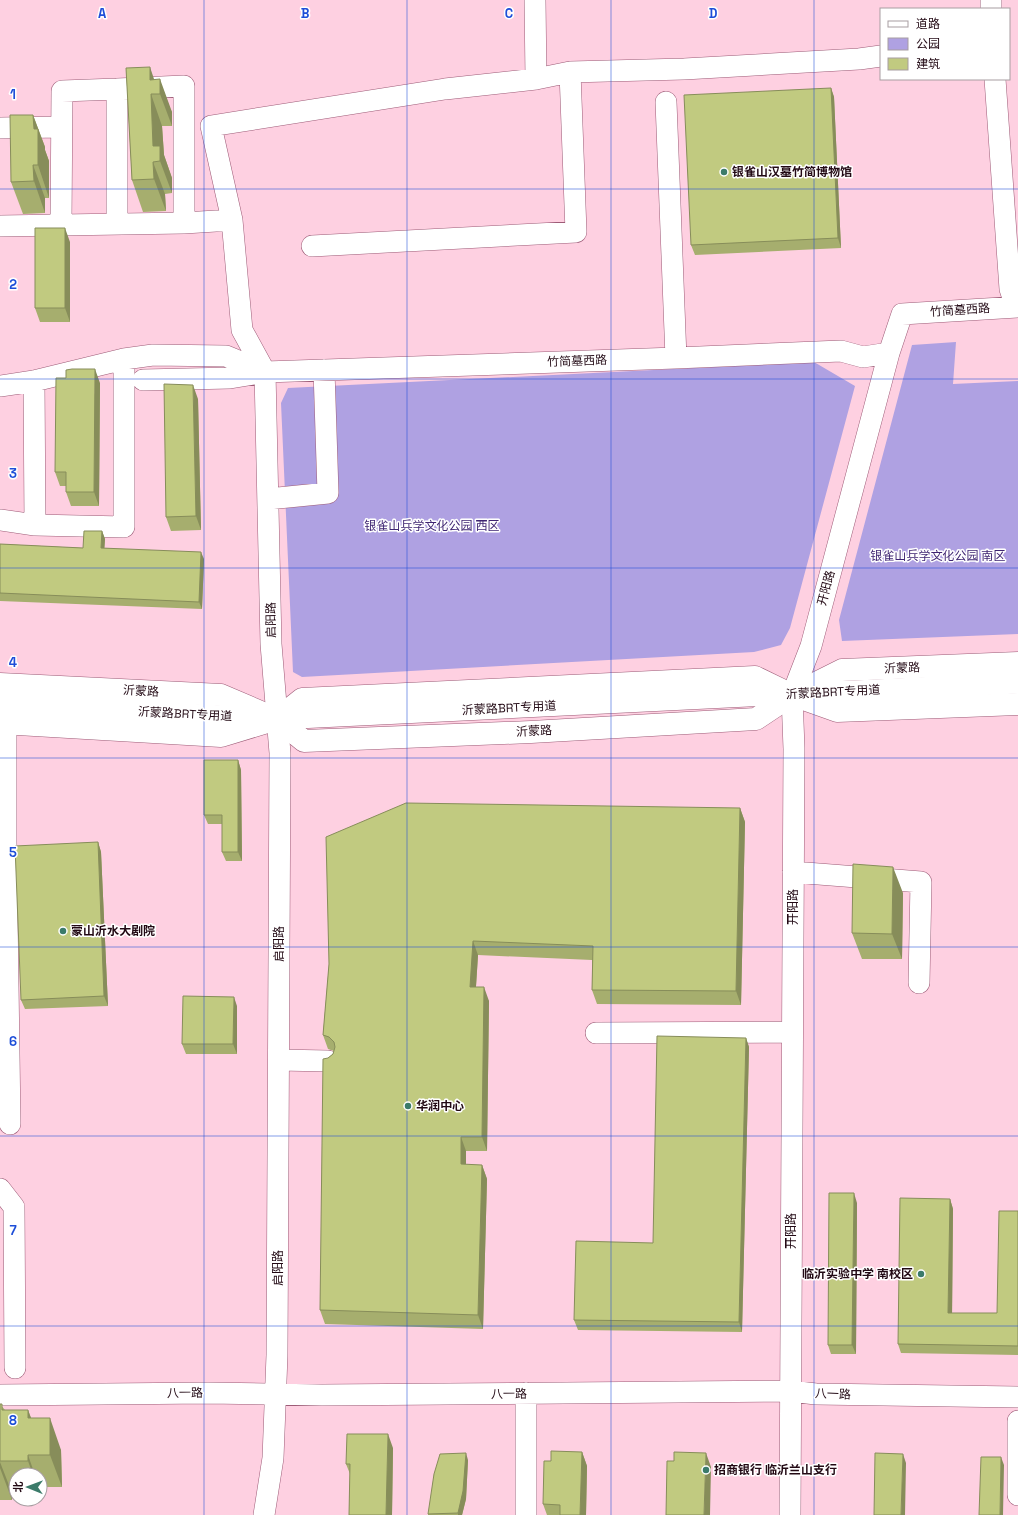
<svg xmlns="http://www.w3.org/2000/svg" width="1018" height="1515" viewBox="0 0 1018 1515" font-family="'Space Grotesk','Noto Sans SC',sans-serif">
<rect width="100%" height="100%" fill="#fed0e1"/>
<!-- green -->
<path fill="#afa1e2" d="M956 342 953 384 1018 381V634L842 641 839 620 912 345Z
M814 362 855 386 790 628 781 645 754 652 302 677 293 672 281 403 288 388Z"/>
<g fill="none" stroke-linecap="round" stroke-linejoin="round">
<defs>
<path id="minor" d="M535 0 536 79
M991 0V9
M995 79 1010 289 1016 307
M666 102 676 358
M0 128 61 127
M184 223 232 220
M61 225 62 91 117 89V224
M0 226 184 223V86L117 89
M312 246 576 232 570 72
M143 380 230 378 265 372 676 358 841 351 863 357 889 353
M34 381 35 525
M0 386 34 381 124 359 153 355 226 356 265 372
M268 499 328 493 324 370
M0 520 35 525 124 527V359
M0 704 277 719 1018 683
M6 723V842L10 1124
M793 872 921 882 919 983
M596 1033 792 1032
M279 1060 328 1061
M0 1189 14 1207 15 1368
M0 1395 208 1393 322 1395 790 1391 816 1394 1018 1397
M1018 1421V1495
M264 1515 273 1458 277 1355 280 753 271 644 265 372 242 330 232 220 211 126 445 89 536 79 570 72 684 69 859 59 881 56
M526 1515V1393
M790 1515 794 749 792 695 811 646 889 353 902 314 1018 307"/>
<path id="major" d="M0 684 221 695 277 719 304 741 531 732 756 719 792 695 842 670 1018 663
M0 723 221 736 277 719 302 699 755 677 792 695 837 711 1018 704"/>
</defs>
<!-- minor casing -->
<use href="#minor" stroke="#9d5b77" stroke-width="22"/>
<!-- major casing -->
<use href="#major" stroke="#9d5b77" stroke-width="23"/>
<!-- minor -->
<use href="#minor" stroke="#fff" stroke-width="21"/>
<!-- major -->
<use href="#major" stroke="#fff" stroke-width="22"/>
</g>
<!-- wall -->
<path fill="#a6ae6e" d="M126 68 154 80 172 112V126H162L164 155 172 178V193L165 194 166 211 143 212 132 180Z
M831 88 834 97 841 248 695 255 691 245Z
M33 115 45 147V150L49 161V198H45V213L23 214 11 182Z
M70 242V322H40L35 308Z
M100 383 99 506H71L66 492V486H60L55 472Z
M198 399 201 530 171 531 166 517Z
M102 531 105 539 104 548 204 559 202 609 0 601V544L83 548Z
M238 760 241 770 242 861H226L222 852V824H208L204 815Z
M740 808 745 822 741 1005 597 1004 592 990V960L478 955 476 987 489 1001 487 1151H466V1165H482L487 1179 483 1329 325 1324 320 1310 328 1058 333 1054 334 1051 328 1049 323 1035 329 964Z
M98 842 101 852 108 1006 25 1009 21 1000Z
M903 893 902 959H862L852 933Z
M237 1006V1054H186L182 1044Z
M746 1038 749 1047 742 1332 578 1330 574 1320 653 1243Z
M950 1199 953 1209 952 1313H997L1018 1211V1355L901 1353 898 1344Z
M857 1203 856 1354H831L828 1345Z
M0 1404 5 1410H28L31 1418 61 1450 62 1487H40V1475H16V1493H12V1500H0Z
M393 1448 392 1515H349L350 1474 346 1464Z
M582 1452 587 1466 586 1515H547L543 1504 551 1461Z
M468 1460 466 1499 462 1515H428V1514Z"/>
<!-- shaded-wall -->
<path fill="#878d5a" d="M150 67 159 94 150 80Z
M160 79 172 112V126L160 94Z
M831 88 834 97 841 248 838 238Z
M151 94 162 126 164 155 172 178V193L160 161 153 146Z
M33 115 45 147V150L49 161V198L38 165 34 129Z
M153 162 165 194 166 211 154 179Z
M33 165 45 198V213L34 181Z
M65 228 70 242V322L65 308Z
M95 369 100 383 99 506 94 492Z
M193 385 198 399 201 530 196 516Z
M102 531 105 539 104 556 101 548Z
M201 552 204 559 202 609 199 602Z
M238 760 241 770 242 861 238 852Z
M740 808 745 822 741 1005 736 991Z
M98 842 101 852 108 1006 104 996Z
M893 867 903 893 902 959 892 934Z
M473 941 478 955 475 1001 470 987Z
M484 987 489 1001 487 1151 482 1137Z
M234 997 237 1006V1054L233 1044Z
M746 1038 749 1047 742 1332 739 1322Z
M461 1137 466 1151V1178L461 1164Z
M482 1165 487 1179 483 1329 478 1315Z
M854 1193 857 1203 856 1354 852 1345Z
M950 1199 953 1209 952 1322 948 1313Z
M28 1410 40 1442 28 1418Z
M50 1418 61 1450 62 1487 50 1455Z
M388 1434 393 1448 392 1515H386Z
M582 1452 587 1466 586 1515H580Z
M466 1453 468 1460 466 1499 462 1515H458V1513Z
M706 1453 711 1467 710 1515H704Z
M903 1454 906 1463 905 1515H901Z
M28 1455 35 1475H33L28 1461Z
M1001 1457 1004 1465 1003 1515H1000Z
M0 1462 12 1493V1500L0 1468Z"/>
<!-- building -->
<path fill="#c1ca80" stroke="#878d5a" d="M150 67V80L160 79V94H151L153 146H160V161L153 162 154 179 132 180 126 68Z
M831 88 838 238 691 245 684 95Z
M10 115H33L34 129H38V165H33L34 181 11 182Z
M35 228H65V308H35Z
M72 369H95L94 492H66V472H55L56 378H66V370Z
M164 384 193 385 196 516 166 517Z
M84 531H102L101 548 201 552 199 602 0 593V544L83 548Z
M204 760H238V852H222V815H204Z
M406 803 740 808 736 991 592 990 593 946 473 941 470 987H484L482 1137H461V1164L482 1165 478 1315 320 1310 323 1059 328 1058 333 1054 335 1047 334 1042 329 1037 323 1035 329 964 326 837Z
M98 842 104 996 21 1000 15 846Z
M853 864 893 867 892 934 852 933Z
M183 996 234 997 233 1044H182Z
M657 1036 746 1038 739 1322 574 1320 576 1241 653 1243Z
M829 1193H854L852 1345H828Z
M900 1198 950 1199 948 1313H997L999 1211H1018V1346L898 1344Z
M0 1404H2V1410H28V1418H50V1455H28V1461H0Z
M347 1434H388L386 1515H349L350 1464H346Z
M551 1451 582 1452 580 1515H560V1505L543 1504 544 1461H551Z
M674 1452 706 1453 704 1515H666L667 1461H674Z
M466 1453 463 1491 458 1513 428 1514 434 1474 440 1454Z
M875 1453 903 1454 901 1515H874Z
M981 1457H1001L1000 1515H979Z"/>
<!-- grid -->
<path fill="none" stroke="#1d4ed8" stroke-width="1" stroke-opacity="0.55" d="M204 0V1515M407 0V1515M611 0V1515M814 0V1515M0 189H1018M0 379H1018M0 568H1018M0 758H1018M0 947H1018M0 1136H1018M0 1326H1018"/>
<!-- markers -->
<g fill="#3b7b6a" stroke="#fff" stroke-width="1.5">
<circle cx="724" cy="172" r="4"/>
<circle cx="63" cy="931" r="4"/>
<circle cx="408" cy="1106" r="4"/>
<circle cx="921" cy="1274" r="4"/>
<circle cx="706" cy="1470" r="4"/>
</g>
<g text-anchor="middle" stroke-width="3" stroke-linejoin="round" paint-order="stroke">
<!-- poi labels -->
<g font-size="12" font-weight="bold" fill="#220914" stroke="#fff" text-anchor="start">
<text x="732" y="176">银雀山汉墓竹简博物馆</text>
<text x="71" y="935">蒙山沂水大剧院</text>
<text x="416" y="1110">华润中心</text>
<text x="913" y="1278" text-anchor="end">临沂实验中学 南校区</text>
<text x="714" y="1474">招商银行 临沂兰山支行</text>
</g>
<!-- street labels -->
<g font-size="12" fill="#220914" stroke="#fff">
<text transform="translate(960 310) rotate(-4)" y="4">竹简墓西路</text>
<text transform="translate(577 361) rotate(-2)" y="4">竹简墓西路</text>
<text transform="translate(826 588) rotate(-75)" y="4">开阳路</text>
<text transform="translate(271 620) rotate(-91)" y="4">启阳路</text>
<text transform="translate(902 668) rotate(-2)" y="4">沂蒙路</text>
<text transform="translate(141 691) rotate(3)" y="4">沂蒙路</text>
<text transform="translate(833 692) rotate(-3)" y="4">沂蒙路BRT专用道</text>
<text transform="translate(509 708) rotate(-3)" y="4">沂蒙路BRT专用道</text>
<text transform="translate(185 714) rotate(3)" y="4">沂蒙路BRT专用道</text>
<text transform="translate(534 731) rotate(-3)" y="4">沂蒙路</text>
<text transform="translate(793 907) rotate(-90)" y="4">开阳路</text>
<text transform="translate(279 944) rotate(-90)" y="4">启阳路</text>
<text transform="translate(791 1231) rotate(-90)" y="4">开阳路</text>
<text transform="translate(278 1268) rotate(-90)" y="4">启阳路</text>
<text transform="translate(185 1393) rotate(-1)" y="4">八一路</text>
<text transform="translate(509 1394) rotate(-1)" y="4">八一路</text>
<text transform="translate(833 1394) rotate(2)" y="4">八一路</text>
</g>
<!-- park labels -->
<g font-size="12" fill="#3e2472" stroke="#fff">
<text x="432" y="530">银雀山兵学文化公园 西区</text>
<text x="938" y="560">银雀山兵学文化公园 南区</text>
</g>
</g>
<g font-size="13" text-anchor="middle" font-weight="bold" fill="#1d4ed8" stroke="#fff" stroke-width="3" stroke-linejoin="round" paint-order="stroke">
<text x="102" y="18">A</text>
<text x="305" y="18">B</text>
<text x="509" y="18">C</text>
<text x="713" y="18">D</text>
<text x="13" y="99">1</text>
<text x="13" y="289">2</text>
<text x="13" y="478">3</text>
<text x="13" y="667">4</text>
<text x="13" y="857">5</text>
<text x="13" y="1046">6</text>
<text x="13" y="1235">7</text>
<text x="13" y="1425">8</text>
</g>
<!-- legend -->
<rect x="880" y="8" width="130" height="72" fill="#ffffff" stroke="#a79da1"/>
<rect x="888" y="21" width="20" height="6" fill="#ffffff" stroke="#a79da1"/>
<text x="916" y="28" font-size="12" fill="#220914">道路</text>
<rect x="888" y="38" width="20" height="12" fill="#afa1e2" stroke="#a79da1"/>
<text x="916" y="48" font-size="12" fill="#220914">公园</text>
<rect x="888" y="58" width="20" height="12" fill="#c1ca80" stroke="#a79da1"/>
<text x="916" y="68" font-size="12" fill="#220914">建筑</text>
<!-- north arrow -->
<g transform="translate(28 1487) rotate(271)"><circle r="19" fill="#ffffff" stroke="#a79da1"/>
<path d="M0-3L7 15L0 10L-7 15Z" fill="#3b7b6a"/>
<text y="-6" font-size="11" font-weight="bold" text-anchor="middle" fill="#220914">北</text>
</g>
</svg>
